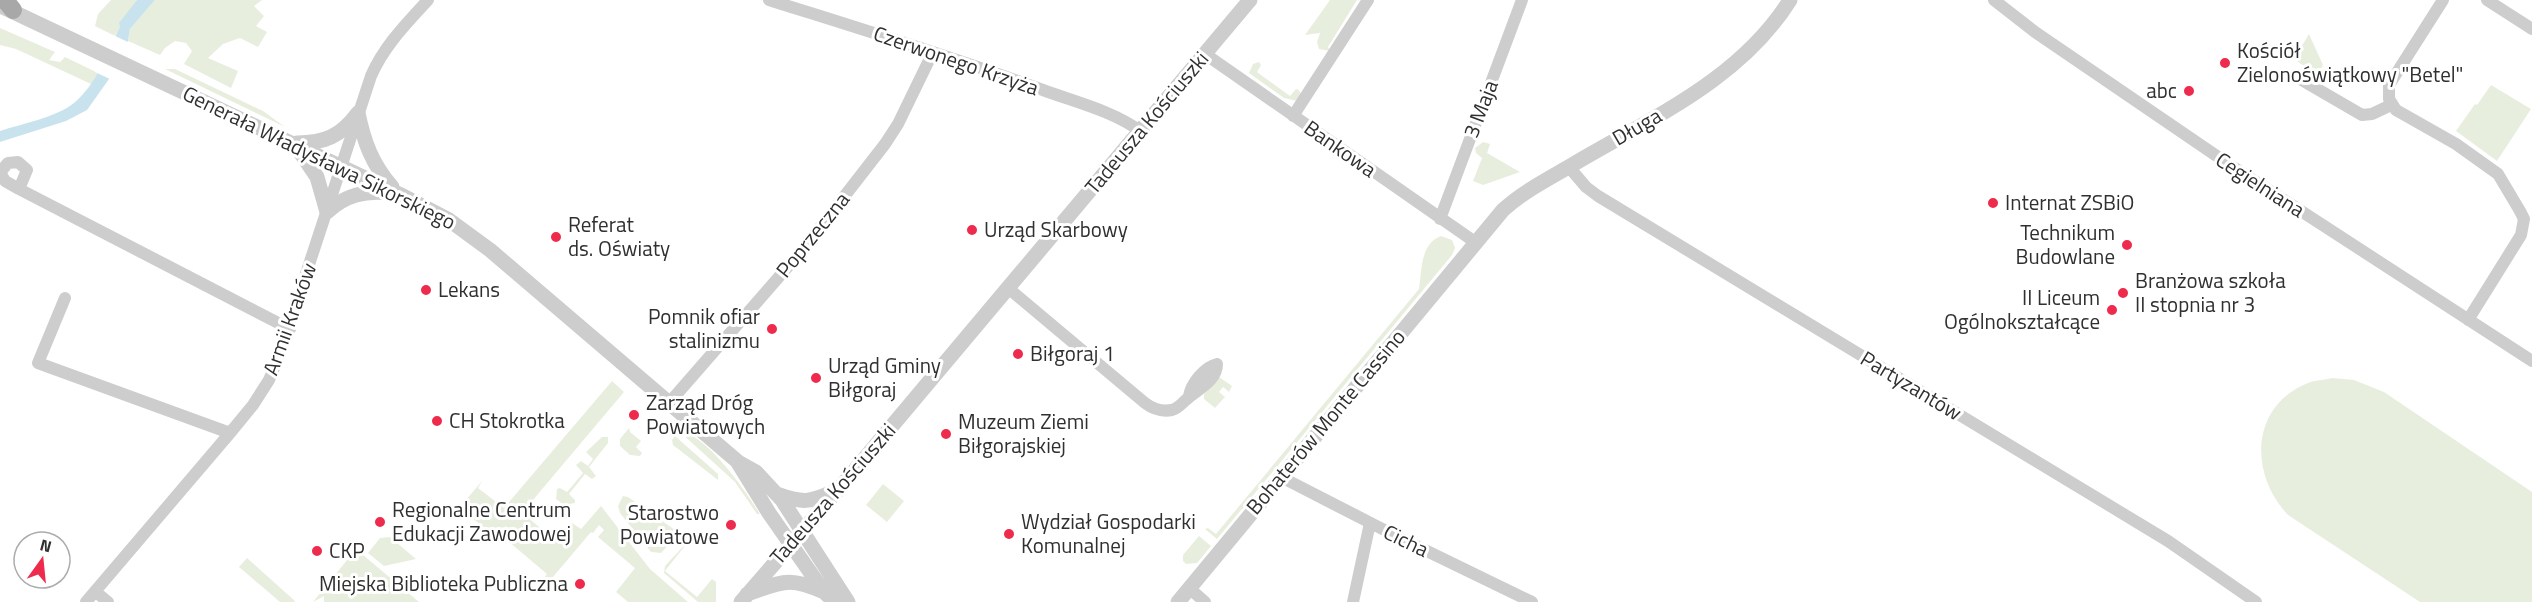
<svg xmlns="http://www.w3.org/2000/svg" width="2532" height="602" viewBox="0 0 2532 602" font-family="'Titillium Web',sans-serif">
<rect width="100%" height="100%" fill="#fff"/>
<!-- green -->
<path fill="#e8eedd" d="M111 0H137L115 36 95 26 98 14Z
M155 0H262L254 6 264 16 256 26 267 32 258 47 240 38 223 44 208 58 238 71 231 88 184 64 192 51 186 43 175 41 165 48 160 55 128 41 130 29Z
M1330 0H1357L1328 47 1330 51 1319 49 1317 42 1320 33 1305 35Z
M0 28 55 52 49 60 60 62 65 57 98 73 91 84 16 49 0 45Z
M2309 34 2323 65 2317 75 2294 59Z
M1259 62 1261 65 1257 72 1290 96 1296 89 1299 90 1301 94 1297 101 1284 98 1249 73 1253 64Z
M165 69H175L263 111 285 127Z
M2491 85 2531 109 2497 161 2456 131 2475 104 2477 105Z
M1483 142 1490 144 1487 153 1520 172 1483 185 1473 181 1482 158 1476 153 1475 148Z
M1441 236 1452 240 1455 248 1452 255 1217 539 1205 529 1208 528 1216 534 1419 289C1422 270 1420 244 1441 236Z
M1219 377 1232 386 1229 392 1223 387 1219 392 1225 397 1215 408 1204 399V394Z
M2332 378 2354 380 2384 392 2532 492V602H2420L2288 515C2249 474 2250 406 2308 383 2315 380 2324 380 2332 378Z
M612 381 624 392 522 513 555 540 572 523 581 529 601 506 650 569 688 602H628L616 592 635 568 598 537 604 530 599 525 593 533 591 532 542 590 538 586 547 574 508 541 514 533 506 526 498 538 459 508 482 481 478 488 504 508Z
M629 428 630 432 641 441 636 447 642 453 640 456 630 455 620 446V439Z
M680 432C706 433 747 493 760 514H757L735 482Z
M675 436 718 474V480L673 445 672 440Z
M602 437H608V443L589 467 596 476 592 479 585 474 569 494 575 500V503L564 505 556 499 557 489 560 488 567 492 583 473 576 465 581 461 588 466 593 459 586 452Z
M883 484 904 501 887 522 866 505Z
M623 496 628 497 675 530 674 539 661 553 651 552 620 513 618 506Z
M1199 536 1211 546 1197 563 1186 564 1183 561V555Z
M390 537 416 559 384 566 368 553 380 538Z
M691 538 665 571 697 597 712 579 716 582V602H698L664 573 665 566Z
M356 549 419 602H324V596L313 602Z
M247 558 295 601 294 602H280L239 567Z"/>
<!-- water -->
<path fill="#c9e3ee" d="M137 0H155L130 29 128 41 109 79 87 110 66 121 0 142V131C21 124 57 117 74 103 97 84 107 52 120 27L119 23Z"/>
<!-- pier -->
<path fill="#fff" d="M113 35 130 43 112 80 95 72Z"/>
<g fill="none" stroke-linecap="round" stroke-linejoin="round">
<!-- minor -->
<path stroke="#cdcdcd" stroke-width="12" d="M769 0C861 29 953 57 1043 90 1075 102 1113 111 1140 131
M1994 0 2035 32 2224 161 2532 361
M2443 0 2389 85V99L2396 110 2456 144 2498 174 2520 211 2524 219 2521 235 2468 320
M2487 0 2532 29
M1205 54 1475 242
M2300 79 2362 115 2372 114 2391 105
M1293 116 1368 0
M1569 167 1586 187 1598 196 2168 541 2256 602
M19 189 27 170 18 162 8 163 2 170 1 174 5 181 19 189 290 329
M1440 219 1522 0
M1008 288 1145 403C1153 409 1162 412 1172 410 1179 408 1182 403 1187 399 1198 389 1217 381 1217 364
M65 298 38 363 230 433
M1189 396C1191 384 1204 367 1217 364
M669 403 805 247 885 144 898 124 933 52
M1281 477 1396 536 1532 602
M1189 588 1205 602
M96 592 108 602
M86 602 230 433 253 405 269 380 279 356 371 76C384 46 406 24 428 0
M1353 602 1370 523"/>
<!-- tertiary -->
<path stroke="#cdcdcd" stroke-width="15" d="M3 7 401 195 449 220 490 250 737 461 769 513 824 592 835 602
M358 113C364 142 372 164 392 187
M297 143C325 143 341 136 358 113
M296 146 317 177 327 212C345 195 365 190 390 193
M738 462 756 472 782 500 848 602
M777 494C802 503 811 503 834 491
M747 594C783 582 788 576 824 592
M741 602 844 483 1250 0
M1178 602 1503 210C1524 191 1548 179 1572 165 1651 118 1740 80 1790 0"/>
<!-- primary -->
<path stroke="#a8a8a8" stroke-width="18" d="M5 0 13 10"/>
</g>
<!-- markers -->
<g fill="#ee2b4c" stroke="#fff" stroke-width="2">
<circle cx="2225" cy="63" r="6"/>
<circle cx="2189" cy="91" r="6"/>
<circle cx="1993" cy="203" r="6"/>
<circle cx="972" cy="230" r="6"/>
<circle cx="556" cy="237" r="6"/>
<circle cx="2127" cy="245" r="6"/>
<circle cx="426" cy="290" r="6"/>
<circle cx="2123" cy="293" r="6"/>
<circle cx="2112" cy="310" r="6"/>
<circle cx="772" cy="329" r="6"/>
<circle cx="1018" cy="354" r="6"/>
<circle cx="816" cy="378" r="6"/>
<circle cx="634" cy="415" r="6"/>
<circle cx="437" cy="421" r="6"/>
<circle cx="946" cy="434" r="6"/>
<circle cx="380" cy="522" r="6"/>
<circle cx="731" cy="525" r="6"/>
<circle cx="1009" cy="534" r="6"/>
<circle cx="317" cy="551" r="6"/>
<circle cx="580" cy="584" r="6"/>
</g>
<g text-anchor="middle" stroke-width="6" stroke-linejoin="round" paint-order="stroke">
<!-- poi labels -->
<g font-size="21" fill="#303030" stroke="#fff" text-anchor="start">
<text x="2237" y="58">Kościół<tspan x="2237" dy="24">Zielonoświątkowy "Betel"</tspan></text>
<text x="2177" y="98" text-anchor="end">abc</text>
<text x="2005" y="210">Internat ZSBiO</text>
<text x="568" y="232">Referat<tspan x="568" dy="24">ds. Oświaty</tspan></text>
<text x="984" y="237">Urząd Skarbowy</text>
<text x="2115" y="240" text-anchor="end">Technikum<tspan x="2115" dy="24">Budowlane</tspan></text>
<text x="2135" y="288">Branżowa szkoła<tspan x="2135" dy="24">II stopnia nr 3</tspan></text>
<text x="438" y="297">Lekans</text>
<text x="2100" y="305" text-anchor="end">II Liceum<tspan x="2100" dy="24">Ogólnokształcące</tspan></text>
<text x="760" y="324" text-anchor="end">Pomnik ofiar<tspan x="760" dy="24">stalinizmu</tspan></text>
<text x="1030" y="361">Biłgoraj 1</text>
<text x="828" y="373">Urząd Gminy<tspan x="828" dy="24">Biłgoraj</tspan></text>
<text x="646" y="410">Zarząd Dróg<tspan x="646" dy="24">Powiatowych</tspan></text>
<text x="449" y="428">CH Stokrotka</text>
<text x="958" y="429">Muzeum Ziemi<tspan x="958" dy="24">Biłgorajskiej</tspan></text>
<text x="392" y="517">Regionalne Centrum<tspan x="392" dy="24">Edukacji Zawodowej</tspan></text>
<text x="719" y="520" text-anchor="end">Starostwo<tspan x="719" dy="24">Powiatowe</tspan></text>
<text x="1021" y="529">Wydział Gospodarki<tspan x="1021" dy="24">Komunalnej</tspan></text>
<text x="329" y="558">CKP</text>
<text x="568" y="591" text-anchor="end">Miejska Biblioteka Publiczna</text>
</g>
<!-- street labels -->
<g font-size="21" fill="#303030" stroke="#fff">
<text transform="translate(956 61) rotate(19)" y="7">Czerwonego Krzyża</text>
<text transform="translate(1481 109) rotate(-69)" y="7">3 Maja</text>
<text transform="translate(1147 123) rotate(-50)" y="7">Tadeusza Kościuszki</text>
<text transform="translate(1637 127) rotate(-30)" y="7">Długa</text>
<text transform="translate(1340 149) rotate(35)" y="7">Bankowa</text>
<text transform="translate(319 158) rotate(26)" y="7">Generała Władysława Sikorskiego</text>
<text transform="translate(2260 185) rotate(33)" y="7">Cegielniana</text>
<text transform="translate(813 235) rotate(-51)" y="7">Poprzeczna</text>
<text transform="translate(290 319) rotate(-70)" y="7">Armii Kraków</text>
<text transform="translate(1911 386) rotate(31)" y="7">Partyzantów</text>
<text transform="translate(1326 422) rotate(-50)" y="7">Bohaterów Monte Cassino</text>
<text transform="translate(833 494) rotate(-49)" y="7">Tadeusza Kościuszki</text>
<text transform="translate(1406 541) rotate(26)" y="7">Cicha</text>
</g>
</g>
<!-- north arrow -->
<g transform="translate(42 560) rotate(15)"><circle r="28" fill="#ffffff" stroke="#acacac" stroke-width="1.5"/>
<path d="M0-4.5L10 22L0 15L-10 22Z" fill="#ee2b4c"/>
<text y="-9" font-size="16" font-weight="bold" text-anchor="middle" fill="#303030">N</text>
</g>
</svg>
